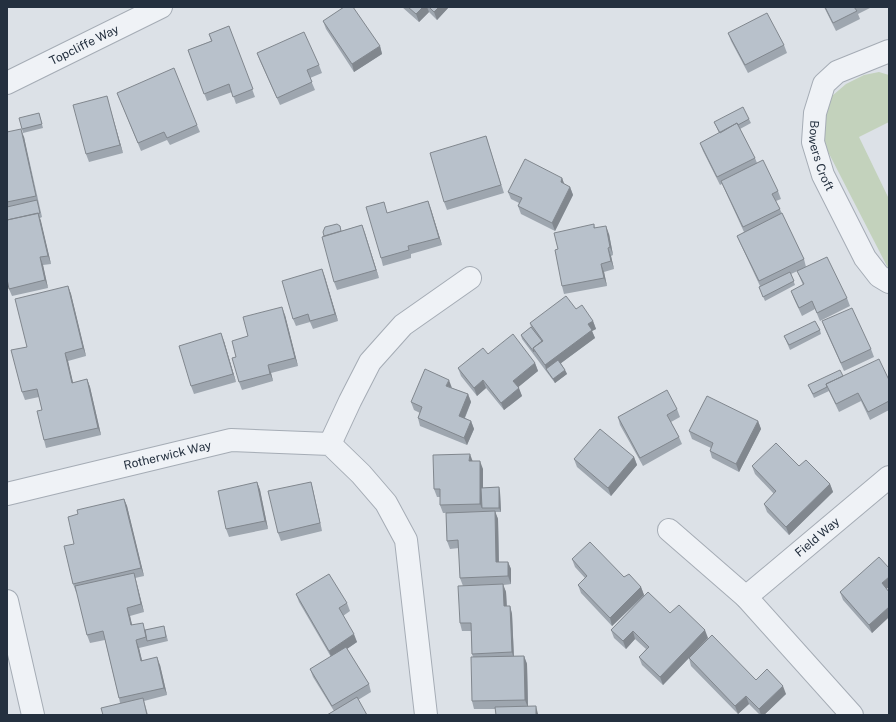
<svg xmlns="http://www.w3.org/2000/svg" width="896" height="722" viewBox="0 0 896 722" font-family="'Public Sans',sans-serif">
<rect width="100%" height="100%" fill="#dce1e7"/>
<!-- green -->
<path fill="#c3d2bc" d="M879 72 889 75V122L859 137 889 199V270L823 142 825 108 832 96 846 84 864 75Z"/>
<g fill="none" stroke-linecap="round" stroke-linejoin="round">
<defs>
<g id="minor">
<path id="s1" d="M889 51 837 72 824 84 815 113 813 142 823 175 865 258 879 276 889 282"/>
<path id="s2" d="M7 83 161 7"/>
<path d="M330 444 350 401 370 362 403 325 470 278"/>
<path id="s3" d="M7 494 231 440 330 444 361 474 386 503 406 540 426 715"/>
<path d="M669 530 746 597 852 715"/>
<path id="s4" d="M746 597 889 477"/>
<path d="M7 601 33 715"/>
</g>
</defs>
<!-- minor casing -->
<use href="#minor" stroke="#a5acb5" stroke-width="24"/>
<!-- minor -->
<use href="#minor" stroke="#eff2f6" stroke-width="22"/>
</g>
<!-- wall -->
<path fill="#9ea6af" d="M402 7H449L437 20 429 12 419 22Z
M824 7H872L858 14 860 19 836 31Z
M323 21 380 46 382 54 354 72 326 29Z
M229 26 255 97 236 104 232 92 207 101 188 50 211 41 209 34Z
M728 33 784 45 787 53 748 73 731 41Z
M257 53 319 65 322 73 310 78 315 90 280 105 260 61Z
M117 93 197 125 200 132 170 145 167 140 141 151Z
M109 104 123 153 89 162 86 154Z
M39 113 43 128 23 133 22 129Z
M749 119 751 123 740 129 755 158 757 163 778 191 781 199 776 201 804 259 806 267 791 274 795 285 765 301 759 287 760 286 740 243 737 236 744 232 722 184 720 185 703 151 700 143 719 133 714 122Z
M7 132 24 137 42 217 40 218 51 264 43 265 48 288 12 296 9 289 7 219Z
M486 136 504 193 447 210 444 202Z
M562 178 564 184 570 187 573 195 555 231 521 214 518 206 519 203 511 199 508 192Z
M428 201 442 245 411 254V258L383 266 381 258 388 213Z
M594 224 595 228 609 234 613 255 611 256 614 269 604 272 607 286 564 294 562 286 558 249Z
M362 225 379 278 337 290 334 282 341 231Z
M322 269 338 321 313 329 310 322 296 326 293 319Z
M797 271 847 298 850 306 820 321 815 309 802 316 794 299 791 291 803 285Z
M68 286 71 294 86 356 68 361 73 383 87 379 90 387 101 435 46 448 44 440 42 410 39 397 25 400 22 392 27 347Z
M576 309 593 321 596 329 592 331 595 338 561 363 565 370 567 374 555 383 522 339 521 335 531 327 530 323Z
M285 315 298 366 271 373 273 381 242 390 239 382 236 357Z
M822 321 871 349 874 357 844 371 825 329Z
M820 330 821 334 790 350 784 336Z
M224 341 236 382 194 394 191 386Z
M535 363 538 371 518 387 522 396 504 410 486 388 477 396 461 376 458 368Z
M843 376 889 380V410L870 420 861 401 839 412 829 391 814 398 808 385Z
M452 388 468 394 471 402 465 418 471 421 474 429 467 445 420 426 418 418 420 413 414 410 411 402Z
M677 409 680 417 671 422 679 437 682 444 643 466 620 425 618 417Z
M758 421 761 429 739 472 712 458 710 451 711 448 692 439 689 431Z
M634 457 637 465 611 496 577 467 574 459Z
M472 461 483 469V488L499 487 500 492 501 512H495L498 519 499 562H508L511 569V584L503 585 506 592 507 606H510L512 614 514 656H524L527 664 528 706 538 714 495 709H474L472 701 473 657 472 654 471 631H462L460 623 463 586 460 578 459 548 450 549 447 541 446 513H443L440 505V497H437L434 489Z
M752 466H799L830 484 833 492 789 535 767 512 764 504 774 494 755 474Z
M257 482 260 490 268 529 229 537 226 529Z
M311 482 313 490 322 531 281 541 278 533Z
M124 499 127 506 144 576 135 578 144 612 130 616 132 625 145 630 164 626 168 641 139 648 142 660 160 665 167 695 144 701 148 715H103L120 703 119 698 105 640 90 643 87 635 77 592H76L73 584 74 544 78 514Z
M572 559 624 577 641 587 644 595 670 613 708 638 690 657 756 680 786 694 764 715H760L749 704 738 714 691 666 689 658 663 685 642 665 639 657 646 649 635 639 626 649 614 638 611 630 644 596 612 626 581 593 578 585 585 578 575 567Z
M887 589 889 592V617L872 633 843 600 840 592Z
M296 594 347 603 350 611 343 616 357 642 347 649 369 684 371 692 358 700 334 711 313 677 310 669 331 657 299 602Z"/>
<!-- shaded-wall -->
<path fill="#81878e" d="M423 7H427L429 12 419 22 416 14Z
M439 7H449L437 20 434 12Z
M380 46 382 54 354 72 352 64Z
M107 96 109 104 123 153 120 145Z
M21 129 24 137 38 204 36 196Z
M562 178 565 186 561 182Z
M570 187 573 195 555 231 552 223Z
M428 201 431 209 442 245 439 238Z
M38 213 41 221 51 264 48 256Z
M362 225 365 233 379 278 376 270Z
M606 226 609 234 613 255 610 247Z
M608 248 611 256 614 269 611 261Z
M40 257 43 265 48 288 45 280Z
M601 264 604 272 607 286 604 278Z
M322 269 325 277 338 321 335 314Z
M68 286 71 294 86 356 83 348Z
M282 307 285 315 298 366 295 358Z
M593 321 596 329 592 331 595 338 549 372 546 369 545 365 588 324Z
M221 333 224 341 236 382 233 374Z
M65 353 68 361 75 391 72 383Z
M535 363 538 371 516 389 513 381Z
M268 365 271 373 273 381 270 374Z
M565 370 567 374 555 383 553 379Z
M87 379 90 387 101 435 98 428Z
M449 380 452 388 446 386Z
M483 380 486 388 477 396 474 388Z
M519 388 522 396 504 410 501 403Z
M468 394 471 402 462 424 459 416Z
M471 421 474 429 467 445 464 438Z
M758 421 761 429 739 472 736 464Z
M470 454 473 462 469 461Z
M634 457 637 465 611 496 608 488Z
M480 461 483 469V508H482L480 504Z
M257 482 260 490 268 529 265 521Z
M311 482 313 490 322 531 320 523Z
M830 484 833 492 789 535 786 527Z
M499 487 500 492 501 512 499 508Z
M124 499 127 506 144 576 141 568Z
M495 511 498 519 499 570 496 562Z
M508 562 511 569V584L508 576Z
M134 573 136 580 144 612 141 604Z
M889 577V587L884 591 882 583Z
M503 584 506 592 507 614 504 606Z
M641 587 644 595 612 626 610 618Z
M510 606 512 614 514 660 512 652Z
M889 607V617L872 633 869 625Z
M127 608 130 616 134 633 131 625Z
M705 630 708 638 663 685 660 677Z
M633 631 635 639 626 649 623 641Z
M354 634 357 642 332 659 329 651Z
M136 640 139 648 144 669 141 661Z
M524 656 527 664 528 708 525 700Z
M157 657 160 665 167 695 164 688Z
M783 686 786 694 764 715H761L759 709Z
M746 696 749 704 738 714 735 706Z
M536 706 538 714V715H536Z"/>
<!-- building -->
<path fill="#b8c1cb" stroke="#81878e" d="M344 7H353L380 46 352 64 323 21Z
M408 7H423L416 14Z
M429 7H439L434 12Z
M825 7H854L857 11 833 23Z
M767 13 784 45 745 65 728 33Z
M229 26 253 89 233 97 229 84 204 94 188 50 212 41 209 34Z
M304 32 319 65 307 70 312 82 277 98 257 53Z
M174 68 197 125 167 138 164 132 138 143 117 93Z
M107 96 120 145 86 154 73 105Z
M743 107 749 119 738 125 737 123 720 133 714 122Z
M39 113 42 124 22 129 19 118Z
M737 123 755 158 717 177 700 143Z
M21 129 36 196 7 202V132Z
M486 136 501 185 444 202 430 153Z
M525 159 562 178 561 182 570 187 552 223 518 206 522 198 508 192Z
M763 160 778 191 772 194 780 209 743 227 721 181Z
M37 200 40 213 7 220V207Z
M428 201 439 238 408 246 409 250 381 258 366 207 384 202 387 213Z
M38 213 48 256 40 257 45 280 9 289 7 279V220Z
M782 213 804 259 759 281 737 236Z
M337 224 340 226 341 231 324 236 323 232 325 227Z
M594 224V228L606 226 610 247 608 248 611 261 601 264 604 278 562 286 555 250 558 249 554 233Z
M362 225 376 270 334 282 322 237Z
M827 257 847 298 817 313 812 301 799 308 791 291 804 284 797 271Z
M322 269 335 314 310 321 308 314 293 319 282 281Z
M790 272 794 281 763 297 759 287Z
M68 286 83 348 65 353 72 383 87 379 98 428 44 440 37 411 42 410 37 389 22 392 11 350 27 347 15 299Z
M566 296 576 309 582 305 593 321 588 324 592 330 545 365 533 348 543 341 530 323Z
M282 307 295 358 268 365 270 374 239 382 232 358 236 357 232 341 248 336 243 317Z
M852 308 871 349 841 363 822 321Z
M815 321 820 330 789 345 784 336Z
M531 327 542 341 533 348 534 352 521 335Z
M221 333 233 374 191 386 179 346Z
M513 334 535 363 513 381 519 388 501 403 483 380 474 388 458 368 483 348 488 354Z
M879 359 889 380V401L868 412 858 393 836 404 826 384Z
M558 360 565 370 553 379 546 369Z
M425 369 449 380 446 386 468 394 459 416 471 421 464 438 418 418 422 407 411 402Z
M840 370 843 376 826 384 827 387 813 394 808 385Z
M667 390 677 409 667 415 679 437 640 458 618 417Z
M707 396 758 421 736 464 710 451 713 443 689 431Z
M600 429 634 457 608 488 574 459Z
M776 443 799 466 806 460 830 484 786 527 764 504 776 491 752 466Z
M470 454 469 461H480V504L440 505V489H434L433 455Z
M257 482 265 521 226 529 218 491Z
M311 482 320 523 278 533 268 491Z
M499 487V508H482L481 488Z
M124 499 141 568 73 584 64 546 74 544 68 517 78 514 77 510Z
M495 511 496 562H508V576L460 578 458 540 447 541 446 513Z
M590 542 624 577 629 574 641 587 610 618 578 585 587 576 572 559Z
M879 557 889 568V577L882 583 889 592V607L869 625 840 592Z
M134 573 141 604 127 608 131 625 143 623 146 637 136 640 141 661 157 657 164 688 119 698 103 631 87 635 75 586Z
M329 574 347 603 339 608 354 634 329 651 296 594Z
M503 584 504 606H510L512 652 472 654 471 623H460L458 586Z
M648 592 670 613 679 605 705 630 660 677 639 657 649 647 633 631 623 641 611 630Z
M164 626 166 637 147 641 145 630Z
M712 635 756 680 767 669 783 686 759 709 746 696 735 706 689 658Z
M346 647 369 684 332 706 310 669Z
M524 656 525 700 472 701 471 657Z
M357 697 367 715H327Z
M143 698 147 715H103L101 708Z
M536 706V715H496L495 707Z"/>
<g text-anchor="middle" stroke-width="4" stroke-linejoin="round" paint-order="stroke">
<!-- street labels -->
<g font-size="12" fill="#24303f" stroke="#ebf0f5">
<text dy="4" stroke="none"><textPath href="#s2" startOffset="86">Topcliffe Way</textPath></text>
<text dy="4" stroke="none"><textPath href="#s1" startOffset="148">Bowers Croft</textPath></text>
<text dy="4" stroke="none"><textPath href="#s3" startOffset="165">Rotherwick Way</textPath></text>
<text dy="4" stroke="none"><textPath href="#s4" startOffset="93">Field Way</textPath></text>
</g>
</g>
<!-- border -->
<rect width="896" height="722" fill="none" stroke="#24303f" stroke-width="16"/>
</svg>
